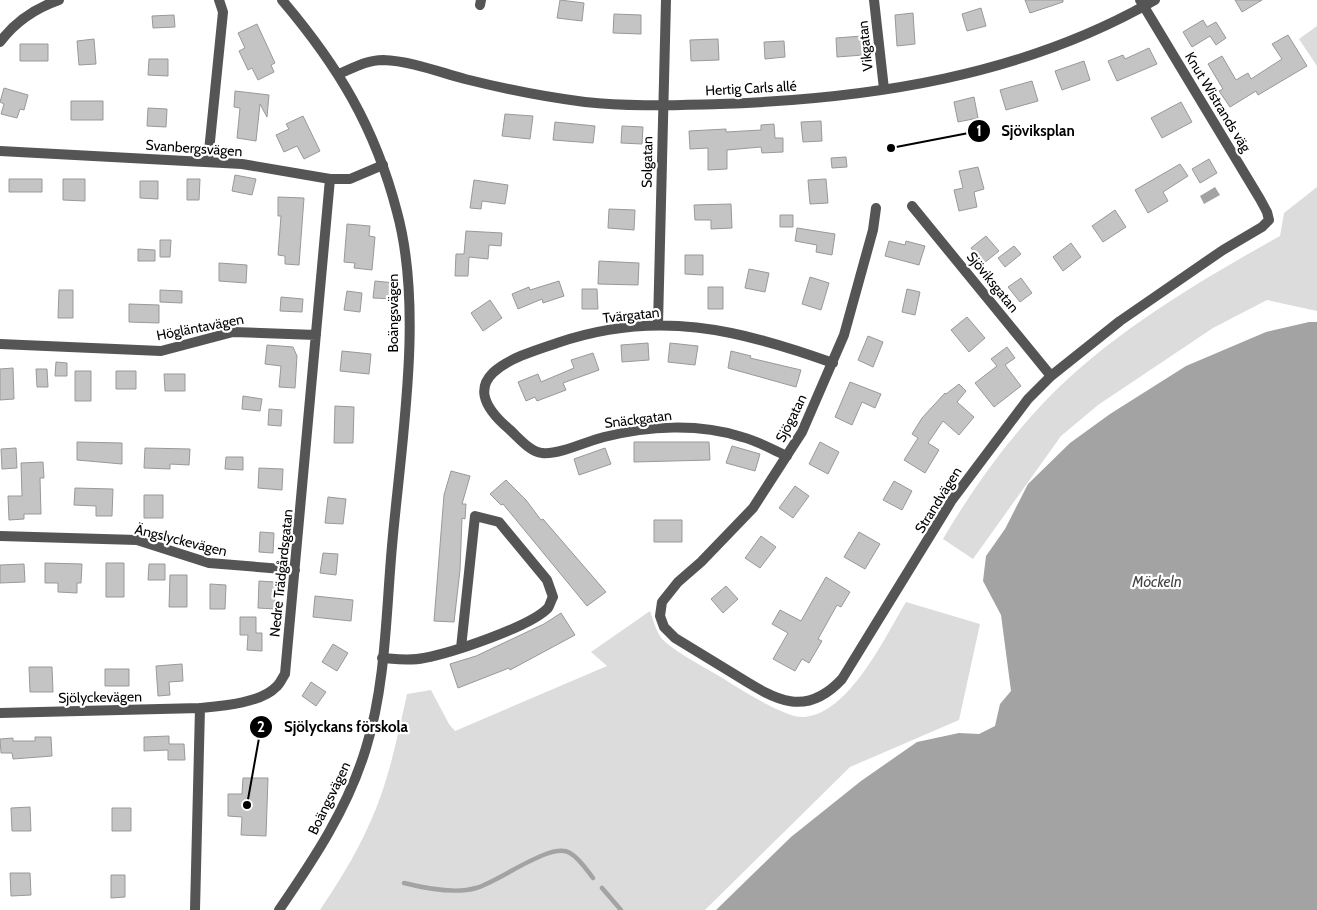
<svg xmlns="http://www.w3.org/2000/svg" width="1317" height="910" viewBox="0 0 1317 910" font-family="Cabin,sans-serif">
<rect width="100%" height="100%" fill="#fff"/>
<!-- green -->
<path fill="#dcdcdc" d="M1317 26V66L1299 39Z
M1317 187V311L1267 300 1213 328 1098 405 1061 436 973 559 943 539C974 486 1012 434 1055 391 1120 328 1201 280 1280 236L1284 213Z
M906 602 980 624 959 720 850 767 705 910H320C338 883 355 856 368 827 388 785 397 739 407 694L431 690 449 724 455 731 607 666 591 652 650 611C653 619 655 628 660 636 666 647 706 668 719 676 735 686 786 719 804 717 849 714 885 637 906 602Z"/>
<!-- water -->
<path fill="#a3a3a3" d="M1215 187 1220 195 1204 204 1200 196Z
M1309 322H1317V910H716L791 837 861 781 917 742 959 733 979 734 995 726 1000 704 1011 691 1001 615 983 581 986 556 1005 529 1028 484 1070 443 1110 414 1186 366 1266 332Z"/>
<g fill="none" stroke-linecap="round" stroke-linejoin="round">
<!-- stream -->
<path stroke="#a3a3a3" stroke-width="4.5" d="M404 883C424 888 456 894 476 888 499 882 551 841 570 853 579 858 587 870 593 878
M602 888 621 910"/>
</g>
<!-- building -->
<path fill="#c4c4c4" stroke="#999" d="M560 0 584 3 582 21 557 18Z
M1025 0H1063V2L1030 13Z
M1235 0H1262L1242 12Z
M981 8 986 26 967 31 962 14Z
M913 13 915 44 897 46 895 15Z
M614 14 641 15V34L613 33Z
M174 15 175 27 153 28 152 16Z
M1203 20 1207 27 1216 22 1226 38 1216 45 1210 36 1192 47 1183 32Z
M257 24 275 63 271 65 274 72 258 80 252 68 248 70 239 51 245 48 238 33Z
M1288 35 1307 66 1258 95 1256 91 1230 107 1219 91 1223 89 1208 64 1222 56 1236 80 1248 73 1251 79 1282 59 1272 44Z
M862 36 863 55 837 57 836 38Z
M94 39 96 64 79 65 77 41Z
M718 39 719 60 691 61 690 40Z
M784 41 785 57 765 59 764 42Z
M20 44H48V61H20Z
M1149 48 1157 64 1117 81 1108 61 1123 55 1125 59Z
M149 59H168V76L148 75Z
M1084 61 1090 80 1062 90 1055 71Z
M1032 81 1038 101 1006 110 1000 90Z
M4 88 28 95 24 110 20 109 17 118 1 114 4 104 0 102Z
M235 91 269 95 267 117 260 104 256 141 237 138 240 108 234 107Z
M974 97 978 118 958 122 954 102Z
M71 101H103V120H71Z
M1181 102 1192 122 1162 138 1151 118Z
M148 108 167 109 166 127 147 126Z
M505 114 533 116 530 139 502 136Z
M303 116 320 151 304 159 297 146 284 152 276 135 289 129 286 124Z
M821 121 822 141 803 142 801 122Z
M555 122 595 126 593 143 553 140Z
M774 124 775 138H783V152L762 153 761 147 727 150V169L708 170V148L690 149 689 131 726 129V132L761 130V125Z
M622 126 643 127 642 144 621 143Z
M846 157 847 167 832 168 831 158Z
M1209 159 1217 173 1200 183 1192 169Z
M1180 164 1188 176 1163 192 1168 201 1148 213 1135 190Z
M978 167 984 189 974 192 977 207 959 211 954 190 963 188 959 171Z
M235 175 256 179 252 195 232 191Z
M9 179H42V192H9Z
M63 179H85V201L63 200Z
M187 179H200L199 200H187Z
M826 179 828 203 810 204 808 180Z
M474 180 508 185 505 204 482 201 481 209 470 208Z
M140 181H158V199L140 198Z
M278 197 304 198 299 265 285 264V256L278 255 281 216H278Z
M731 204 732 228 711 229V220H695L694 205Z
M609 209 635 210 634 230 608 228Z
M1115 210 1126 227 1103 242 1092 226Z
M780 215H793V227H780Z
M347 224 370 226 369 236 375 237 372 270 354 268 355 263 344 262Z
M797 228 835 234 832 255 816 252 817 245 795 241Z
M466 231 502 233 501 246 489 245 488 259 469 257 468 276H455L456 254H464Z
M986 236 999 251 984 263 971 248Z
M160 240H171L170 257H160Z
M889 241 905 245 906 241 925 246 919 265 885 256Z
M1071 243 1081 257 1063 271 1053 257Z
M1014 246 1021 254 1005 267 998 258Z
M138 249 155 250V261H138Z
M685 255H703V275L685 274Z
M599 261 639 263 638 285 598 284Z
M219 263 247 265 246 283 219 281Z
M749 269 769 273 765 292 745 288Z
M810 277 829 283 821 310 802 304Z
M1021 278 1032 293 1020 302 1008 287Z
M375 281 395 283 394 299 373 298Z
M559 281 564 296 543 303 542 299 518 309 512 294 529 287 530 290Z
M708 287H723V309H708Z
M582 289H597L598 309H582Z
M907 289 920 292 915 315 902 312Z
M59 290H73V318H58Z
M160 290 182 291V303L160 302Z
M347 291 362 293 360 312 344 310Z
M281 297 303 299 302 312 280 311Z
M490 300 502 318 483 331 471 313Z
M129 304 159 305V323L129 322Z
M967 317 985 338 969 352 951 330Z
M868 336 883 342 873 367 858 360Z
M648 343 649 360 622 362 621 345Z
M670 343 698 346 695 365 668 362Z
M267 345 293 347 297 356 295 388 279 387 281 366 265 364Z
M1007 347 1015 358 1005 365 1021 386 994 407 975 383 997 366 991 359Z
M342 351 371 354 369 374 340 371Z
M731 351 751 356 750 358 801 370 796 387 728 368Z
M593 353 599 370 563 383 566 390 537 401 535 397 526 401 518 382 538 374 541 382 574 368 571 360Z
M56 362 67 363V376H55Z
M13 368 14 399 0 400V369Z
M36 369H47L48 387H37Z
M75 371H91V401H75Z
M116 371H136V389H116Z
M164 374H185V391H165Z
M850 382 881 394 875 408 862 402 852 425 835 417Z
M959 384 966 391 957 402 974 417 959 435 943 421 928 443 939 450 925 473 904 460 918 438 912 434 922 418 945 393 946 394Z
M243 396 262 399 260 411 242 409Z
M335 406 354 407 353 443H334Z
M269 409 282 410 281 426 268 425Z
M77 442 122 443V464L77 460Z
M634 442H709L710 460 634 462Z
M820 442 839 452 828 474 809 464Z
M732 446 760 454 755 471 726 463Z
M16 448 17 468 2 469 1 449Z
M145 448 190 449 189 465 170 464V469L144 468Z
M605 448 611 464 579 475 574 459Z
M226 457H243V470L225 469Z
M43 462 44 478H40L41 514H24V519L9 520 8 496H22L21 463Z
M259 468 283 469 282 490 258 488Z
M451 471 470 476 462 504H466L465 519 462 518 460 570 454 622 434 621 444 495Z
M506 480 526 500 541 520 543 519 606 592 587 606 503 504 501 505 490 494Z
M894 481 912 491 902 510 883 500Z
M795 486 809 496 793 518 779 508Z
M75 488 113 489 112 516H96V506L74 505Z
M144 495H163V518H144Z
M328 497 346 499 343 524 325 523Z
M654 520H682V542H654Z
M260 532 274 533 273 553 259 552Z
M859 532 880 544 865 569 844 557Z
M761 536 776 547 760 568 745 558Z
M323 553 338 554 336 575 320 573Z
M45 563 82 564 81 583H77V593L58 592V583H45Z
M106 563H124V597H106Z
M24 564 25 582 0 583V565Z
M149 564H165V580H148Z
M170 575H187V607H169Z
M826 577 850 592 841 607 837 605 818 639 822 641 809 663 802 659 795 671 773 659 788 633 772 624 780 610 801 621Z
M259 581 275 582V609L258 608Z
M210 584 226 585 225 609H210Z
M726 586 738 599 723 613 711 599Z
M315 596 353 600 351 621 313 617Z
M561 613 575 635 510 670 509 668 458 688 450 664 476 656 544 624Z
M240 617H256V633H262V651L247 650 248 635H240Z
M333 644 348 653 337 671 322 662Z
M182 664 183 681 169 682 170 695 158 696 156 666Z
M29 667H52L53 692H30Z
M105 669H129V686H105Z
M311 682 326 692 316 706 302 696Z
M169 736V744H184L185 760H168V750L144 751V737Z
M35 737H51L52 756 13 759 12 753H1L0 739 13 738V741H35Z
M243 778H268L266 836 241 835 242 817 228 816V794H242Z
M30 807 31 831H12L11 808Z
M112 808H131V831H112Z
M10 873H30L31 895 11 896Z
M111 875H125V897L111 898Z"/>
<g fill="none" stroke-linecap="round" stroke-linejoin="round">
<!-- minor -->
<path stroke="#555" stroke-width="10" d="M874 0 884 89
M480 5 481 0
M0 42C15 22 36 8 59 0
M0 151 242 164 330 179H350L383 165
M208 161 223 12 219 0
M912 206 1051 376
M876 208 873 230 844 335 802 432 753 508 701 562 678 582 662 602 660 616 664 627 675 638C695 650 714 662 734 674 773 698 804 720 842 679L952 500 1028 399 1051 376 1120 321 1223 250 1262 227 1269 220 1267 212 1260 199 1140 0
M658 324 666 0
M0 344 161 351 233 332 316 335
M787 456C773 450 758 441 742 437 698 423 648 426 604 437 587 441 559 455 542 453 530 452 518 437 509 429 449 378 511 358 557 343 656 309 738 329 833 363
M0 536 137 540 209 563 295 570
M382 658C396 659 410 661 424 658 451 653 530 627 548 608 550 605 551 600 553 597L547 580 499 522 475 516 461 648
M0 713 200 708
M195 910 200 708C221 706 261 703 276 687 280 684 282 678 285 674L330 179"/>
<!-- tertiary -->
<path stroke="#555" stroke-width="10" d="M339 74C353 68 367 60 383 60 411 61 439 72 465 79 505 89 545 97 585 102 630 107 676 105 720 104 870 99 1023 76 1155 0
M279 910C314 859 348 808 366 748 386 684 386 612 392 546 401 443 424 311 397 212 375 127 338 66 282 0"/>
</g>
<g text-anchor="middle" stroke-width="4.5" stroke-linejoin="round" paint-order="stroke">
<!-- street labels -->
<g font-size="14" fill="#000" stroke="#fff">
<text transform="translate(865 46) rotate(-96)" y="5">Vikgatan</text>
<text transform="translate(751 88) rotate(-3)" y="5">Hertig Carls allé</text>
<text transform="translate(1218 102) rotate(59)" y="5">Knut Wistrands väg</text>
<text transform="translate(194 148) rotate(4)" y="5">Svanbergsvägen</text>
<text transform="translate(647 162) rotate(-89)" y="5">Solgatan</text>
<text transform="translate(993 282) rotate(51)" y="5">Sjöviksgatan</text>
<text transform="translate(393 313) rotate(-90)" y="5">Boängsvägen</text>
<text transform="translate(631 315) rotate(-6)" y="5">Tvärgatan</text>
<text transform="translate(200 327) rotate(-11)" y="5">Högläntavägen</text>
<text transform="translate(791 418) rotate(-63)" y="5">Sjögatan</text>
<text transform="translate(638 419) rotate(-7)" y="5">Snäckgatan</text>
<text transform="translate(938 500) rotate(-58)" y="5">Strandvägen</text>
<text transform="translate(181 540) rotate(14)" y="5">Ängslyckevägen</text>
<text transform="translate(281 573) rotate(-84)" y="5">Nedre Trädgårdsgatan</text>
<text transform="translate(100 697) rotate(-1)" y="5">Sjölyckevägen</text>
<text transform="translate(329 798) rotate(-64)" y="5">Boängsvägen</text>
</g>
<!-- water labels -->
<g font-size="15" font-style="italic" fill="#444" stroke="#fff">
<text x="1157" y="587">Möckeln</text>
</g>
</g>
<!-- callouts -->
<path fill="none" stroke="#000" stroke-width="2" d="M891 148L979 131M247 805L261 727"/>
<g fill="#000" stroke="#fff" stroke-width="2">
<circle cx="891" cy="148" r="5"/>
<circle cx="247" cy="805" r="5"/>
<circle cx="979" cy="131" r="12"/>
<circle cx="261" cy="727" r="12"/>
</g>
<g font-size="15" text-anchor="middle" font-weight="bold" fill="#fff">
<text x="979" y="136">1</text>
<text x="261" y="732">2</text>
</g>
<g font-size="15" text-anchor="middle" font-weight="bold" fill="#000" stroke="#fff" stroke-width="4.5" stroke-linejoin="round" paint-order="stroke">
<text x="1038" y="136">Sjöviksplan</text>
<text x="346" y="732">Sjölyckans förskola</text>
</g>
</svg>
